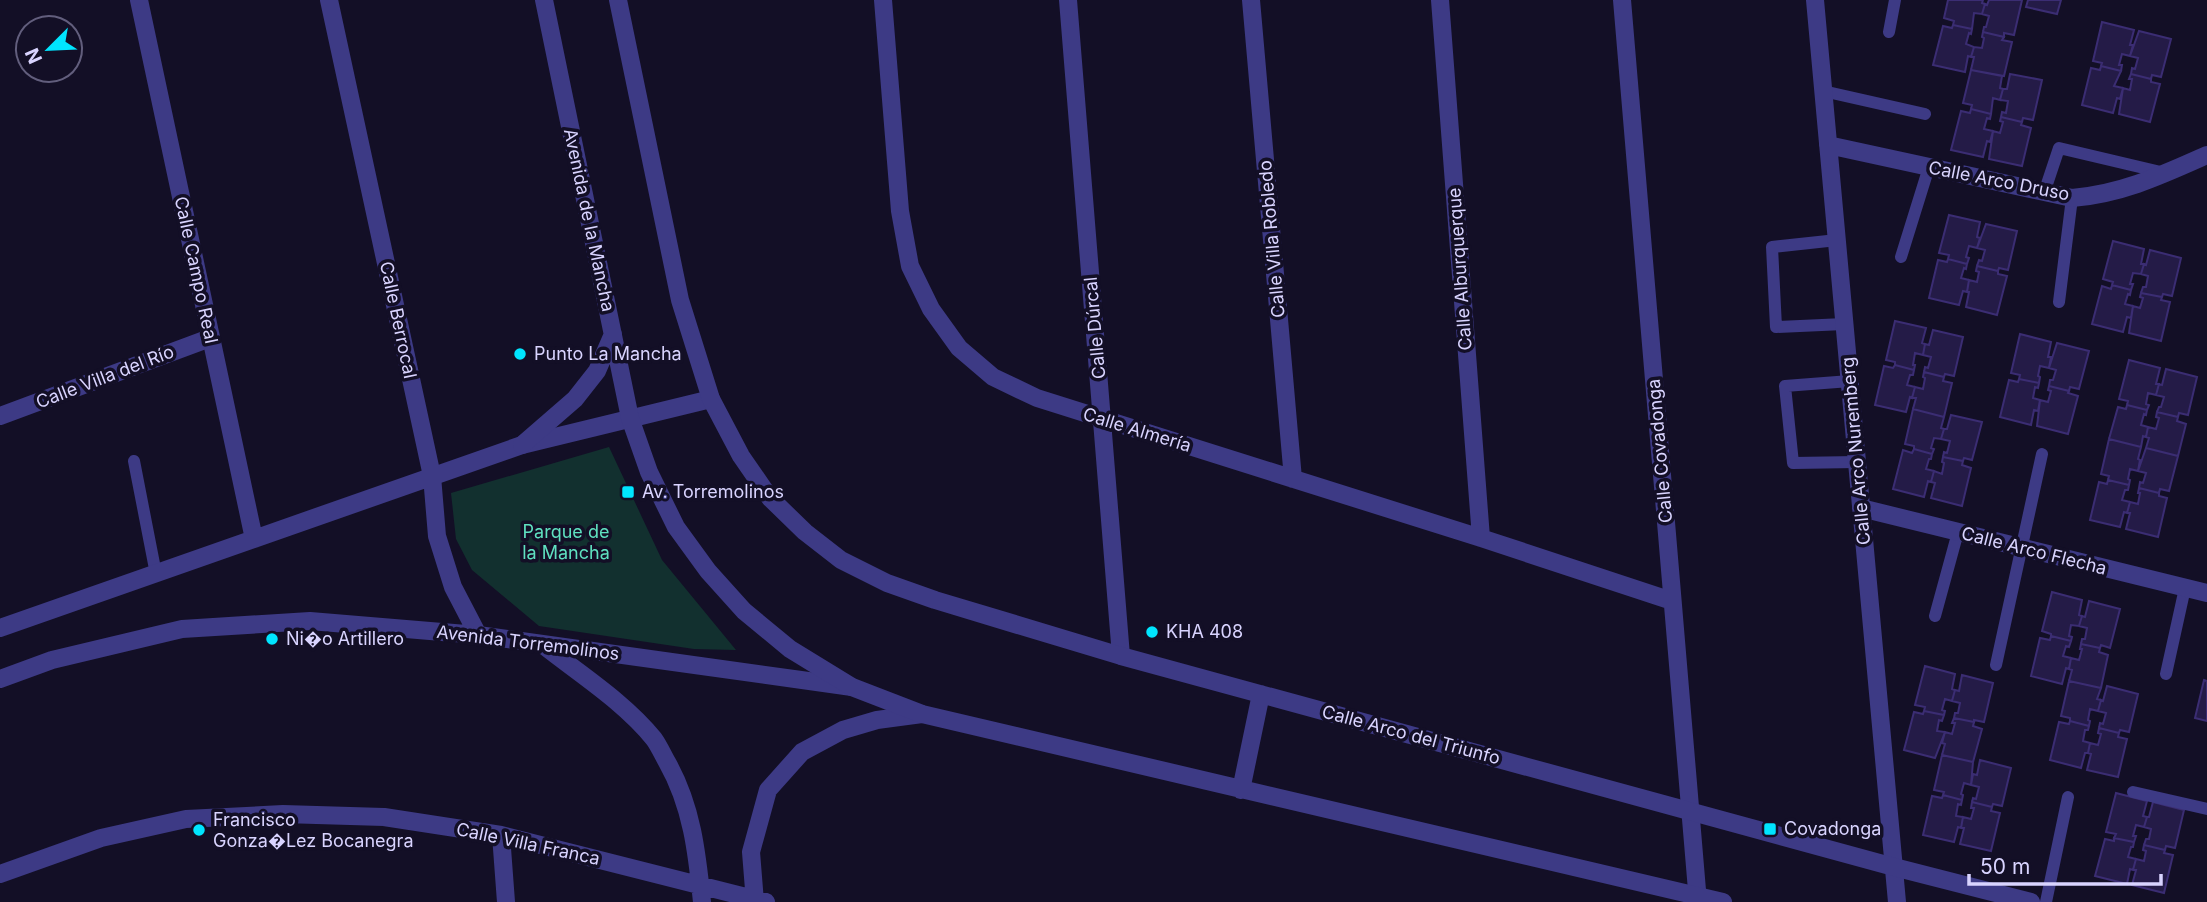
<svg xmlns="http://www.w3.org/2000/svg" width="2207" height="902" viewBox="0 0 2207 902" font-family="Inter,sans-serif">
<rect width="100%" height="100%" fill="#130f26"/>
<!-- green -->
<path fill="#12302f" d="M609 447 662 560 736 650 694 649 539 626 472 570 456 539 451 493Z"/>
<!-- building -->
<path fill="#241b47" stroke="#3b2d73" stroke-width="2" d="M1948 0H1983L1982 3 1985 4 1982 14 1974 13 1972 29 1953 25 1954 21 1944 18Z
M1989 0H2022L2014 35 2004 33V37L1983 32 1984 27H1986L1989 16 1982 14 1985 4 1987 5Z
M2028 0H2061L2057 14 2026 7Z
M2102 22 2134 30 2130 45H2133L2130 56 2122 54 2119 65H2122L2121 71 2101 66 2102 63 2093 61Z
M1953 25 1972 29 1971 34 1969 33 1966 44 1974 47 1971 57 1968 56 1965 72 1933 65 1943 26 1952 28Z
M2139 31 2171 39 2161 77 2152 75 2151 79 2131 74 2132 68 2135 69 2138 58 2130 56Z
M1983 32 2004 37 2002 40 2012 42 2004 76 1971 70 1974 57H1971L1974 47 1982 48 1984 38 1982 37Z
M2101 66 2121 71 2114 86 2123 88 2120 99 2117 98 2113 113 2082 105 2091 68 2100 70Z
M1971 70 2002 76 2000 88 2003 89 2000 100 1993 98 1991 114 1971 109 1972 105 1963 103Z
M2010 74 2042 80 2033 120 2023 118 2022 122 2001 117 2002 112 2006 113 2008 101 2000 100 2003 89H2007Z
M2131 74 2151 79V82L2160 84 2150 122 2119 114 2123 88 2130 90 2132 79H2129Z
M1971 109 1991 114 1990 119 1987 118 1984 129 1993 131 1990 142 1987 141 1983 157 1951 150 1961 111 1970 113Z
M2001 117 2022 122 2021 125 2031 128 2022 166 1989 159 1993 131 2000 133 2003 122 2000 121Z
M1949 215 1980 222 1977 237 1980 238 1977 248 1969 246 1966 257 1969 258 1967 264 1948 259 1949 255 1939 253Z
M1986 224 2017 231 2008 270 1999 268 1998 271 1977 266 1979 260 1982 261 1985 250 1977 248Z
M2113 241 2144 249 2141 264H2144L2141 274 2133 273 2130 284H2133L2131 290 2112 285 2113 282 2103 279Z
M2150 250 2181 258 2172 296 2163 294 2162 297 2141 293 2143 287H2146L2148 276 2141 274 2144 264 2146 265Z
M1948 259 1967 264 1966 269 1964 268 1961 278 1969 280 1967 292 1963 291 1959 305 1929 298 1938 260 1947 262Z
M1977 266 1998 271V274L2007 276 1997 315 1966 307 1969 292H1967L1969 280 1977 282 1979 272 1976 271Z
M2112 285 2131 290 2130 295 2128 294 2125 304 2133 306 2131 318 2127 317 2123 332 2092 324 2102 286 2111 289Z
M2141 293 2162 297 2161 300 2170 302 2161 341 2129 333 2133 306 2140 308 2143 298 2140 297Z
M1895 321 1926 328 1922 343 1925 344 1923 355 1915 353 1913 365H1915L1914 370 1895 365V362L1886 360Z
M1933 330 1963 337 1954 376 1945 374 1944 377 1924 372 1925 367 1928 368 1931 357 1923 355 1925 344 1929 345Z
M2020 334 2051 342 2048 357H2051L2049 368 2040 366 2038 376 2040 377 2039 383 2019 379 2020 375 2011 373Z
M2057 343 2089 351 2079 389 2070 387 2069 391 2049 386 2050 380H2053L2056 370 2049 368Z
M2129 360 2160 368 2156 384H2159L2156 395 2148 393 2146 404 2149 405 2147 410 2127 405 2128 401 2119 399Z
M1895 365 1914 370 1913 375H1910L1907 385 1915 387 1912 398 1910 397 1906 412 1875 405 1884 366 1893 368Z
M2166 369 2197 377 2188 415 2179 413 2178 417 2157 412 2159 407H2161L2164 397 2156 395 2159 384 2162 385Z
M1924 372 1944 377 1943 381 1952 383 1944 417 1913 409 1916 398H1912L1915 387 1923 389 1925 378 1923 377Z
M2019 379 2039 383 2038 388 2035 387 2033 398 2040 400 2038 411 2034 410 2031 425 2000 417 2009 380 2018 382Z
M2049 386 2069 391 2068 393 2078 396 2068 434 2037 426 2040 400 2048 402 2051 391 2048 390Z
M2127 405 2147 410 2146 415 2144 414 2141 425 2148 427 2146 437 2143 436 2141 447 2109 439 2118 407 2126 409Z
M1913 409 1944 417 1941 428 1944 429 1941 439 1934 438 1931 448 1934 449 1932 454 1914 449V446L1905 444Z
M2157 412 2178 417 2177 421 2186 424 2178 456 2146 448 2149 438 2146 437 2148 427 2156 429 2159 418 2156 417Z
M1951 415 1982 422 1972 460 1964 458 1963 461 1943 457 1944 452 1947 453 1950 441 1941 439 1944 429H1947Z
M2109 439 2141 447 2138 459 2140 460 2138 471 2130 469 2128 479 2130 480 2129 485 2108 480 2109 476 2101 474Z
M2146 448 2178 456 2169 491 2160 489 2159 493 2139 488 2140 482 2143 483 2146 473 2138 471Z
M1914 449 1932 454 1931 459H1929L1926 469 1934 471 1931 482 1928 481 1924 497 1893 489 1903 450 1912 453Z
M1943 457 1963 461 1962 465 1971 468 1962 506 1931 498 1935 483 1931 482 1934 471 1942 474 1944 463 1942 462Z
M2108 480 2129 485 2128 490H2125L2122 500 2130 502 2127 513 2124 512 2120 527 2090 520 2099 482 2107 484Z
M2139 488 2159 493V496L2167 498 2158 537 2126 529 2130 513H2127L2130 502 2138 504 2140 493H2138Z
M2052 592 2082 600 2079 615 2082 616 2079 626 2071 625 2069 636 2072 637 2071 641 2051 636V634L2042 631Z
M2089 601 2120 609 2110 648 2101 645 2100 648 2081 644 2082 639H2085L2087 628 2079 626 2082 616 2085 617Z
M2051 636 2071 641 2069 647 2066 646 2063 656 2071 658 2069 669 2066 668 2062 684 2031 676 2040 638 2050 640Z
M2081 644 2100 648 2099 652 2108 655 2101 688 2069 681 2072 670 2069 669 2071 658 2079 660 2082 649H2080Z
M1925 666 1955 674 1952 689 1955 690 1952 701 1945 699 1942 710 1945 711 1944 715 1924 711 1925 707 1915 705Z
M1962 675 1993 683 1984 722 1974 720V722L1954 718 1955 713H1958L1960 703 1952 701 1955 690 1959 691Z
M2204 680 2207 681V721L2195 718Z
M2069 681 2101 688 2097 699 2101 700 2098 711 2090 709 2088 720 2090 721 2089 726 2070 721V718L2061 716Z
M2107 686 2138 694 2129 732 2120 730 2119 733 2099 728 2100 723 2103 724 2106 713 2098 711 2101 700 2103 701Z
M1924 711 1944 715 1942 721 1939 720 1937 731 1945 732 1935 758 1904 750 1914 712 1923 714Z
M1954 718 1974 722 1973 726 1982 729 1973 762 1942 755 1945 744 1942 743 1945 732 1952 734 1955 723H1952Z
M2070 721 2089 726 2088 730H2085L2083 741 2090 743 2088 753H2085L2081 768 2050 760 2059 722 2069 724Z
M2099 728 2119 733 2118 737 2127 739 2118 777 2087 770 2091 754 2088 753 2090 743 2098 745 2101 734 2098 733Z
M1942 755 1973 762 1971 785 1964 783 1961 794 1963 795 1962 800 1943 795 1944 792 1934 790Z
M1980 760 2011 768 2002 806 1993 804 1992 807 1972 802 1973 798 1976 799 1979 787 1971 785 1973 774 1977 775Z
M2116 793 2147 801 2143 816 2147 817 2144 827 2136 825 2133 836H2136L2134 842 2114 838 2116 834 2106 832Z
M1943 795 1962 800 1961 805 1958 804 1956 816 1963 817 1961 828 1958 827 1954 842 1923 835 1932 796 1942 798Z
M1972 802 1992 807 1991 811 2000 813 1991 851 1960 844 1964 828H1961L1963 817 1971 819 1974 808H1971Z
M2153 802 2184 810 2175 848 2166 846 2165 850 2144 845 2146 839H2149L2151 829 2144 827 2147 817H2149Z
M2114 838 2134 842 2133 847H2131L2128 857 2136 859 2133 870 2130 869 2127 884 2095 876 2105 839 2114 841Z
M2144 845 2165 850 2164 853 2173 855 2164 893 2132 885 2136 870H2133L2136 859 2144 861 2146 851 2143 850Z"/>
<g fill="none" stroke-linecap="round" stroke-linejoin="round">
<!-- service -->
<path stroke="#3d3a85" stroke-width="12" d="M1889 32 1895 0
M1823 91 1925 114
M2044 193 2059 148 2165 173
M1837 240 1772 247 1776 327 1844 324
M1901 257 1929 167
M2059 302 2072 198
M1850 381 1785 386 1793 463 1857 462
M134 461 156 574
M1935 616 1958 532
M1996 665 2042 454
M2166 674 2185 588
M2133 792 2207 809
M2046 902 2068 797"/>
<!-- minor -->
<path stroke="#3d3a85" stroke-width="18" d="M139 0 254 539
M329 0 432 476 437 536 453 587 478 635
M883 0 900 211 910 266 931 309 959 348 993 377 1037 398 1481 538 1672 601
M1068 0 1121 656
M1251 0 1293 479
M1440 0 1481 538
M1622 0 1698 902
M1815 0 1897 902
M1828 145 2072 198C2122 194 2162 175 2207 155
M0 416 210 338
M1861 508 2207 593
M0 628 522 445 711 399
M543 645C581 675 624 702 654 739 659 746 663 755 667 762 692 806 697 853 702 902
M0 679 52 660 182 629 310 621 478 635 852 687
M501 835 506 902
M0 874 101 838 186 819 283 814 384 817 501 835 766 902
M755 902 751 852 768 790 802 752 843 730 877 720 922 714"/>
<!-- tertiary -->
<path stroke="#3d3a85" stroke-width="18" d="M544 0 630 418 649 472 676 527 708 571 744 611 790 649 852 687 922 714 1723 902
M618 0 680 300 711 399 741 456 770 498 805 532 841 560 887 583 935 600 1121 656 1894 867 2031 902
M522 445 575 399 597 371 613 334
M1241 790 1261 694"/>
</g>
<!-- markers -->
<g fill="#00e5ff" stroke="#130f26" stroke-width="2.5">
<circle cx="520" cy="354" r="7"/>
<rect x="621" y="485" width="14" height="14" rx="3.5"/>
<circle cx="1152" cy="632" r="7"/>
<circle cx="272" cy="639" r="7"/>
<rect x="1763" y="822" width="14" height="14" rx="3.5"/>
<circle cx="199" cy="830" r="7"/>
</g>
<g text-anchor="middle" stroke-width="7" stroke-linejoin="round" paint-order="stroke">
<!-- street labels -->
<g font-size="18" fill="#d9d4ff" stroke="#130f26">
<text transform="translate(1999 181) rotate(11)" y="6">Calle Arco Druso</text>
<text transform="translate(589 220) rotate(78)" y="6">Avenida de la Mancha</text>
<text transform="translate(1272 239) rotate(-95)" y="6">Calle Villa Robledo</text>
<text transform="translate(1460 269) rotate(-94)" y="6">Calle Alburquerque</text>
<text transform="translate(196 270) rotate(78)" y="6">Calle Campo Real</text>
<text transform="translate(398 320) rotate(78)" y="6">Calle Berrocal</text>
<text transform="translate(1095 328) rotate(-95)" y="6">Calle Dúrcal</text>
<text transform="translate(105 377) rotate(-21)" y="6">Calle Villa del Río</text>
<text transform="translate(1137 430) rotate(17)" y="6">Calle Almería</text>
<text transform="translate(1660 451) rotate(-95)" y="6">Calle Covadonga</text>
<text transform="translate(1856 451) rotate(-95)" y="6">Calle Arco Nuremberg</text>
<text transform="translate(2034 551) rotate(14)" y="6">Calle Arco Flecha</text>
<text transform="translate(528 643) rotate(7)" y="6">Avenida Torremolinos</text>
<text transform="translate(1411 735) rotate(15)" y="6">Calle Arco del Triunfo</text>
<text transform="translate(528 844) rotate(12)" y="6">Calle Villa Franca</text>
</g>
<!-- poi labels -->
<g font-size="18" fill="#d9d4ff" stroke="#130f26" text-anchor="start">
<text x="534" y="360">Punto La Mancha</text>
<text x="642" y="498">Av. Torremolinos</text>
<text x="1166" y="638">KHA 408</text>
<text x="286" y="645">Ni�o Artillero</text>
<text x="213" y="826">Francisco<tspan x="213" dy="21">Gonza�Lez Bocanegra</tspan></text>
<text x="1784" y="835">Covadonga</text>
</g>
<!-- park labels -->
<g font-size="18" fill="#5fe0c0" stroke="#130f26">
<text x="566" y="538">Parque de<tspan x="566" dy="21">la Mancha</tspan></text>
</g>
</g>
<!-- north arrow -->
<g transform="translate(49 49) rotate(246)"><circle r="33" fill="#130f26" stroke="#625e7d" stroke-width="2"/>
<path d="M0-5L12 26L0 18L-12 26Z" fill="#00e5ff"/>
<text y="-10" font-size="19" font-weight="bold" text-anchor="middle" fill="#d9d4ff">N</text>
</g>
<!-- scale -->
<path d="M1969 874v10h192v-10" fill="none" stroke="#d9d4ff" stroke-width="3.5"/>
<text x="1980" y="874" font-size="21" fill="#d9d4ff" stroke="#130f26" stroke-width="5" paint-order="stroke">50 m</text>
</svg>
